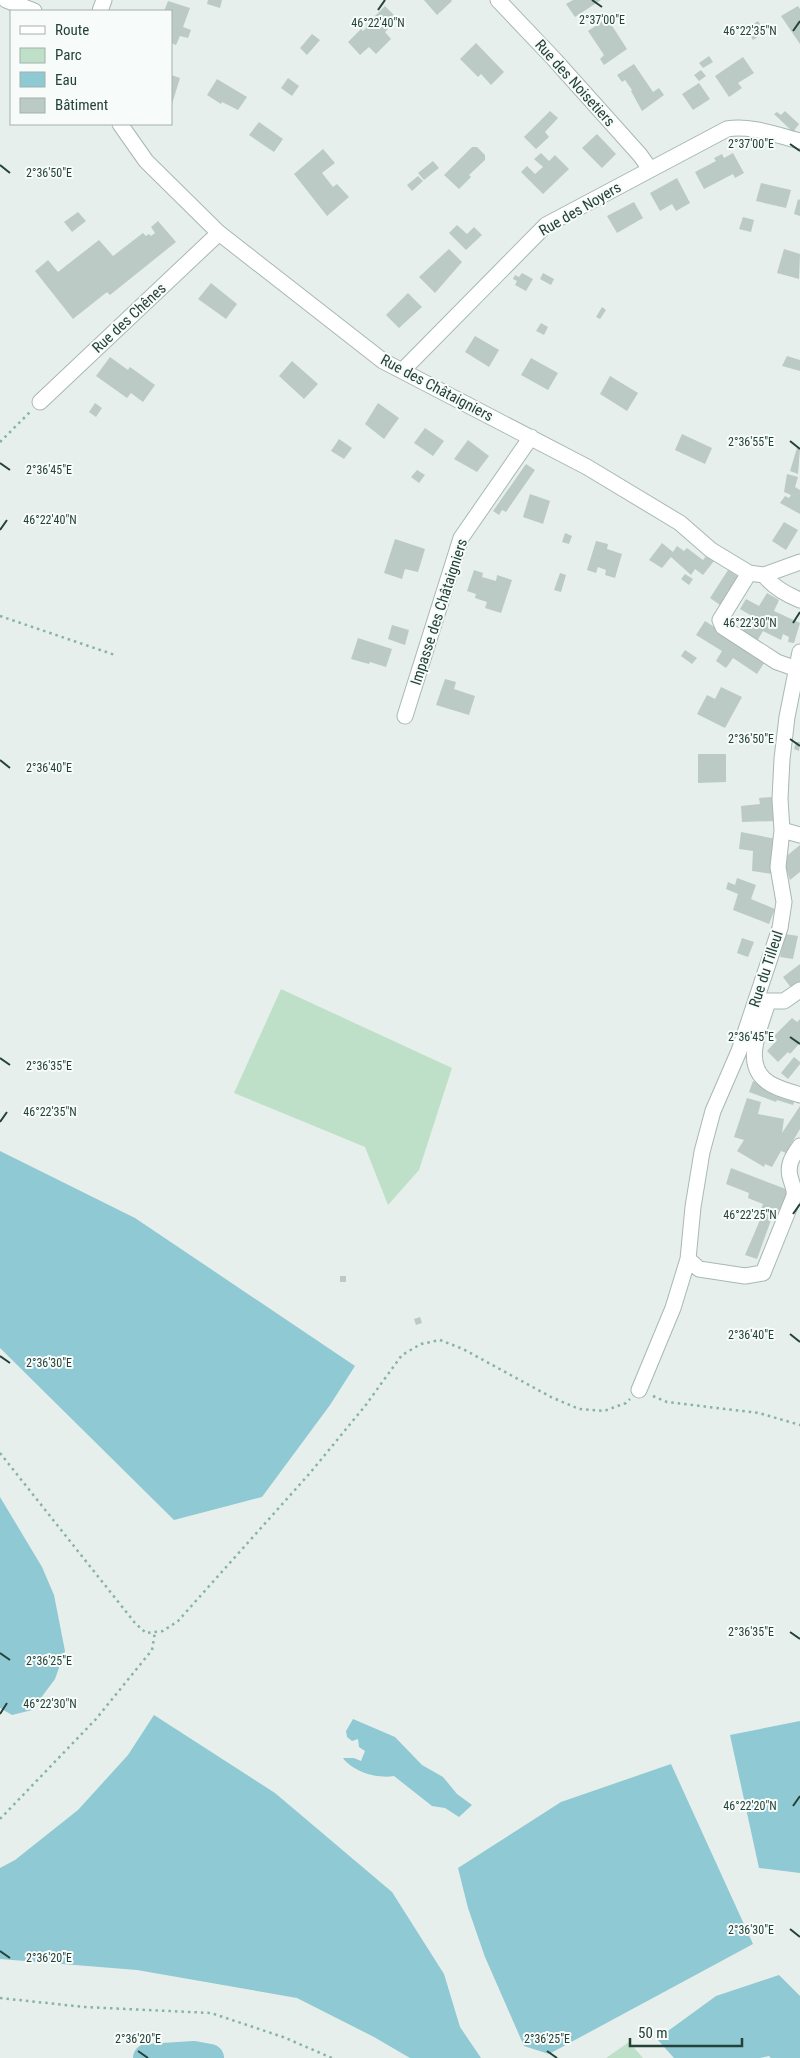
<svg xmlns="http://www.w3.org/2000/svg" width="800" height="2058" viewBox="0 0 800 2058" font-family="'Roboto Condensed',sans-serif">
<rect width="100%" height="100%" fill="#e6efeb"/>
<!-- green -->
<path fill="#bfe0c8" d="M281 989 452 1068 419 1170 388 1205 365 1147 234 1093Z
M629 2042 643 2058H606Z"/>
<!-- water -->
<path fill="#8ec9d4" d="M0 1151 135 1218 355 1366 330 1405 262 1497 174 1520 0 1348Z
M0 1497 42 1567 54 1595 65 1651 55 1679 32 1710 12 1715 0 1708Z
M154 1715 275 1793 392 1892 444 1974 460 2027 481 2058H410L374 2037 297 1998 137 1970 0 1959V1868L15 1860 78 1810 128 1755Z
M353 1719 395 1737 422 1765 443 1777 457 1794 472 1805 459 1817 445 1808 432 1806 394 1776C378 1779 353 1772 343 1758H354L361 1761 365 1751 359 1747 358 1739 352 1741 347 1737 346 1731Z
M800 1721V1873L759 1868 730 1735Z
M671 1764 753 1944 549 2054 524 2046 485 1957 468 1908 458 1868 561 1802Z
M779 1975 800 1996V2058H771L769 2056 760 2058H674L657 2039 716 1996Z"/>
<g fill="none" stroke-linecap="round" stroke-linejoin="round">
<!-- river -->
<path stroke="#8ec9d4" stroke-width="28" d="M147 2058 194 2055 210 2058"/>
</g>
<!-- building -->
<path fill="#bbcac4" d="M208 0H222L220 8 207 4Z
M424 0H451L452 1 437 15Z
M573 0H601L575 17 566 4Z
M168 1 190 8 183 27 191 30 188 38 180 36 176 45 171 43V11H164Z
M385 6 398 19 385 32 391 39 376 54 369 47 360 55 348 42 361 29 363 31 366 28V25Z
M798 6 800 9V44L781 16Z
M607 18 627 49 604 65 600 59 604 55 588 31Z
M758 21 765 32 753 40 746 29Z
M312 34 320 40 307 55 300 48Z
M476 43 504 72 491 85 481 74 478 77 460 59Z
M709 56 713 62 703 68 699 63Z
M743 57 754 73 738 83 742 88 729 97 715 76Z
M634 64 653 92 659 88 664 95 642 111 631 91 632 90 625 80 622 82 617 75Z
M701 70 706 76 699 81 694 75Z
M171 75 180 78 172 104H171Z
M288 78 299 86 292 96 281 88Z
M217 79 247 97 238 110 222 102 221 104 207 95Z
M699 83 710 99 693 110 682 94Z
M550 111 558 118 545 132 549 137 536 149 524 137Z
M785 111 799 124 793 132 774 114 777 112 781 115Z
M259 122 283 139 274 152 249 135Z
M597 134 616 154 602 168 582 148Z
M472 147H477L485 155V160L469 175 471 177 459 189 444 175Z
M323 149 335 163 322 173 333 187 337 184 349 197 327 216 294 174Z
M541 153 549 161 555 155 569 169 543 194 521 172 527 166 535 174 543 167 534 159Z
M733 153 744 173 735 178 733 174 704 189 695 172 716 161 714 158 722 154 724 158Z
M433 161 439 168 424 180 418 173Z
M418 176 423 181 412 191 407 185Z
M677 178 690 203 676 211 672 204 660 211 650 193Z
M761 183 791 190 786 208 756 201Z
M798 199 800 200V216L794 214Z
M634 202 643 218 617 233 607 216Z
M78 212 86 221 72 232 64 222Z
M743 217 754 220 751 232 739 229Z
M158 221 176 242 110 295 107 292 73 319 35 271 48 260 58 272 99 240 113 256 143 233 146 236 149 234 151 236 155 233 151 227Z
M457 225 467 234 474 227 482 235 466 250 449 233Z
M449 249 462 262 435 293 419 277Z
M784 249 800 254 799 279 777 273Z
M522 273 533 279 526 291 515 285 517 281 513 279 515 275 519 277Z
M543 273 554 279 551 285 540 279Z
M211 283 237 304 226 319 198 299Z
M408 293 422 307 399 328 386 315Z
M602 307 606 310 600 319 596 317Z
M541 323 548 327 544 335 536 331Z
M475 336 499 350 489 367 465 352Z
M787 356 800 360V371L782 366Z
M110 357 128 370 130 367 155 385 143 402 131 393 127 398 96 376Z
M531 358 558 373 548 390 521 375Z
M292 361 318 384 304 399 279 376Z
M610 376 638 393 627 411 600 394Z
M95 403 102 408 96 417 89 412Z
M378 403 399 418 384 439 365 424Z
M425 428 444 441 433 456 414 443Z
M682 434 712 448 705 464 675 450Z
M339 439 352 448 344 459 331 451Z
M468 440 489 456 477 472 454 459Z
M797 448 800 449 798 474 790 471Z
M526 464 535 470 506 512 502 510 499 515 493 511Z
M417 470 425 475 419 483 411 477Z
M787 474 798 477 795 487 800 490V514L780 503 785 496 789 498 791 495 784 492Z
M530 494 550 501 543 524 523 517Z
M784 522 798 530 786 550 772 541Z
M565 533 572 536 569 544 562 542Z
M395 539 425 549 418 572 405 569 402 579 384 573Z
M596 541 608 544 607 549 622 554 615 578 605 575 606 570 598 567 596 573 587 570Z
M662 543 673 552 677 546 684 551 687 548 703 560 706 556 714 561 703 575 695 569 691 575 671 557 662 568 649 560Z
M474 570 483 573 482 577 496 581 497 575 512 580 501 613 485 608 487 602 475 598 476 594 467 591Z
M728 570 740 578 723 607 710 598Z
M560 573 566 575 561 592 554 590Z
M685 574 693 579 689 585 681 579Z
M767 593 779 600 774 611 800 623 794 643 788 642 789 637 783 634 781 640 763 631 756 643 742 633 752 616 740 609 746 599 759 606Z
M705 621 766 660 757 674 733 658 726 668 716 661 722 651 696 635Z
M392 625 409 630 405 645 388 639Z
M358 638 392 649 386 667 370 662 369 664 351 659Z
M685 650 697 658 692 664 681 656Z
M445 679 456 682 454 689 475 696 469 715 436 705Z
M721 687 742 697 725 728 697 714 707 695 715 699Z
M796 742H800L799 751 794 749Z
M698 754H726V782L698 783Z
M772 797 774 821 742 822 741 806 760 804 759 798Z
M741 832 776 839 772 874 752 871 753 851 739 849Z
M800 845V872L790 880 783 859Z
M737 878 756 885 751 899 775 909 769 924 733 910 738 894 726 889 728 882 735 885Z
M785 934 798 936 793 959 780 957Z
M742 938 754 942 748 957 737 953Z
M800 964V983L792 989 783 977Z
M792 1018 797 1022 800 1019V1043L790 1054 788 1052 778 1062 767 1051 777 1040 774 1036Z
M794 1057 800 1062V1064L788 1079 781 1073Z
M753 1081 796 1098 793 1105 777 1100 776 1102 749 1092Z
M747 1098 761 1102 758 1114 784 1119 782 1133 800 1106V1129L786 1153 781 1151 772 1167 765 1164 764 1167 737 1151 744 1140 734 1137Z
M731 1168 791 1191 783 1211 775 1209 757 1259 745 1255 763 1213 760 1212 763 1204 748 1198 749 1193 726 1184Z
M340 1276H346V1282H340Z
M420 1317 422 1323 416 1325 414 1319Z"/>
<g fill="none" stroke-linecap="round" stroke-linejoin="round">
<defs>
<path id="minor" d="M6 0 34 11
M498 0 554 59 640 155 650 169
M100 11 104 0
M120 124 146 161 219 233 383 361 587 467 680 523 711 550 749 573 764 575 800 562
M402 371 546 225 727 129C751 125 776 135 800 141
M40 402 219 233
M749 573 720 620 723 627 777 662 797 669
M764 575C773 587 785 594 800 600
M405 716 461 538 531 437
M782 830 800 835
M760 1001H784L800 990
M768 1001C762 1024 743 1060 764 1079 773 1088 789 1091 800 1095
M688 1259 699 1269 745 1276 763 1273 794 1196C795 1190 793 1187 791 1180 786 1166 792 1157 800 1146
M639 1390 673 1308 688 1259 693 1207 702 1152 713 1111 739 1051 780 928 784 902 778 867 782 830 780 799 782 759 787 717 800 652"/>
</defs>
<!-- minor casing -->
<use href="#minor" stroke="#a8b8b2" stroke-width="17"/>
<!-- path -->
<path stroke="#86b3a5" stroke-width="2.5" stroke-dasharray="2.5 4" stroke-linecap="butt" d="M0 442 30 412
M0 616 115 655
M653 1396 667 1402 759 1413 800 1425
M0 1453 135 1623 146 1633 163 1631 178 1621 310 1473 365 1406 402 1355 421 1344 440 1340 463 1349 551 1397 579 1409 604 1411 626 1403 630 1399
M0 1819 96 1719 152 1650 155 1632
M0 1998 84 2007 211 2013 283 2037 332 2058"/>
<!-- minor -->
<use href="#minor" stroke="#fff" stroke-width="15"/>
</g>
<!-- ticks -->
<path fill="none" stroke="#24423a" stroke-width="2" d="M592 0 602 7M378 10 385 0M793 31 800 21M790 144 800 151M0 165 10 173M790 441 800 449M0 463 10 470M0 530 7 520M793 623 800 612M790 739 800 746M0 760 10 768M790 1037 800 1044M0 1058 10 1065M0 1122 7 1112M793 1214 800 1204M790 1334 800 1342M0 1356 10 1363M790 1632 800 1639M0 1653 10 1660M0 1714 7 1703M793 1806 800 1796M790 1929 800 1937M0 1951 10 1958M138 2051 148 2058M547 2051 557 2058"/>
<g text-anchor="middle" stroke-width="4" stroke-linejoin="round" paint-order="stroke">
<!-- street labels -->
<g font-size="15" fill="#24423a" stroke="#f7fbf9">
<text transform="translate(575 83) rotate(48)" y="5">Rue des Noisetiers</text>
<text transform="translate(580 209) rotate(-30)" y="5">Rue des Noyers</text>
<text transform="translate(129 318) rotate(-43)" y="5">Rue des Chênes</text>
<text transform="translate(437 388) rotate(28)" y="5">Rue des Châtaigniers</text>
<text transform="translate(439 612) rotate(-72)" y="5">Impasse des Châtaigniers</text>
<text transform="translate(766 969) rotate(-72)" y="5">Rue du Tilleul</text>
</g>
</g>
<g font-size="12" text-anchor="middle" fill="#24423a" stroke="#f7fbf9" stroke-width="4" stroke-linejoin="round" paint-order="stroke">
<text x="602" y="24">2°37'00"E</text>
<text x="378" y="27">46°22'40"N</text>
<text x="750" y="35">46°22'35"N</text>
<text x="751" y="148">2°37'00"E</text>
<text x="49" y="177">2°36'50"E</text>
<text x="751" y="446">2°36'55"E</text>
<text x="49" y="474">2°36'45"E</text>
<text x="50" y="524">46°22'40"N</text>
<text x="750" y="627">46°22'30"N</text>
<text x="751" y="743">2°36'50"E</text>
<text x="49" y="772">2°36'40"E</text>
<text x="751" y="1041">2°36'45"E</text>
<text x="49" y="1070">2°36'35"E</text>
<text x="50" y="1116">46°22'35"N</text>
<text x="750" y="1219">46°22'25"N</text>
<text x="751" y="1339">2°36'40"E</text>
<text x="49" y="1367">2°36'30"E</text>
<text x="751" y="1636">2°36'35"E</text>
<text x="49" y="1665">2°36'25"E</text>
<text x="50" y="1708">46°22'30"N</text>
<text x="750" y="1810">46°22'20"N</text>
<text x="751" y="1934">2°36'30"E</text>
<text x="49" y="1962">2°36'20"E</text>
<text x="138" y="2043">2°36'20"E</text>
<text x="547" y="2043">2°36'25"E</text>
</g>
<!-- legend -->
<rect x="10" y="10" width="162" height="115" fill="#f7fbf9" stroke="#a3b1ad"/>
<rect x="20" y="26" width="25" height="8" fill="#ffffff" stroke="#a3b1ad"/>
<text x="55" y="35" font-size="15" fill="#24423a">Route</text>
<rect x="20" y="48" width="25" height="15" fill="#bfe0c8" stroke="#a3b1ad"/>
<text x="55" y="60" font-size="15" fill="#24423a">Parc</text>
<rect x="20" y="72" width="25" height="15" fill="#8ec9d4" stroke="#a3b1ad"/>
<text x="55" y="85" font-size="15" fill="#24423a">Eau</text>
<rect x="20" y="98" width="25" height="15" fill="#bbcac4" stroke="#a3b1ad"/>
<text x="55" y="110" font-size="15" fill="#24423a">Bâtiment</text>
<!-- scale -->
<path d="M630 2038v8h112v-8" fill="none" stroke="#24423a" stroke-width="2.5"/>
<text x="638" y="2038" font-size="15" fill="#24423a" stroke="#f7fbf9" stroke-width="4" paint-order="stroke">50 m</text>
</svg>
